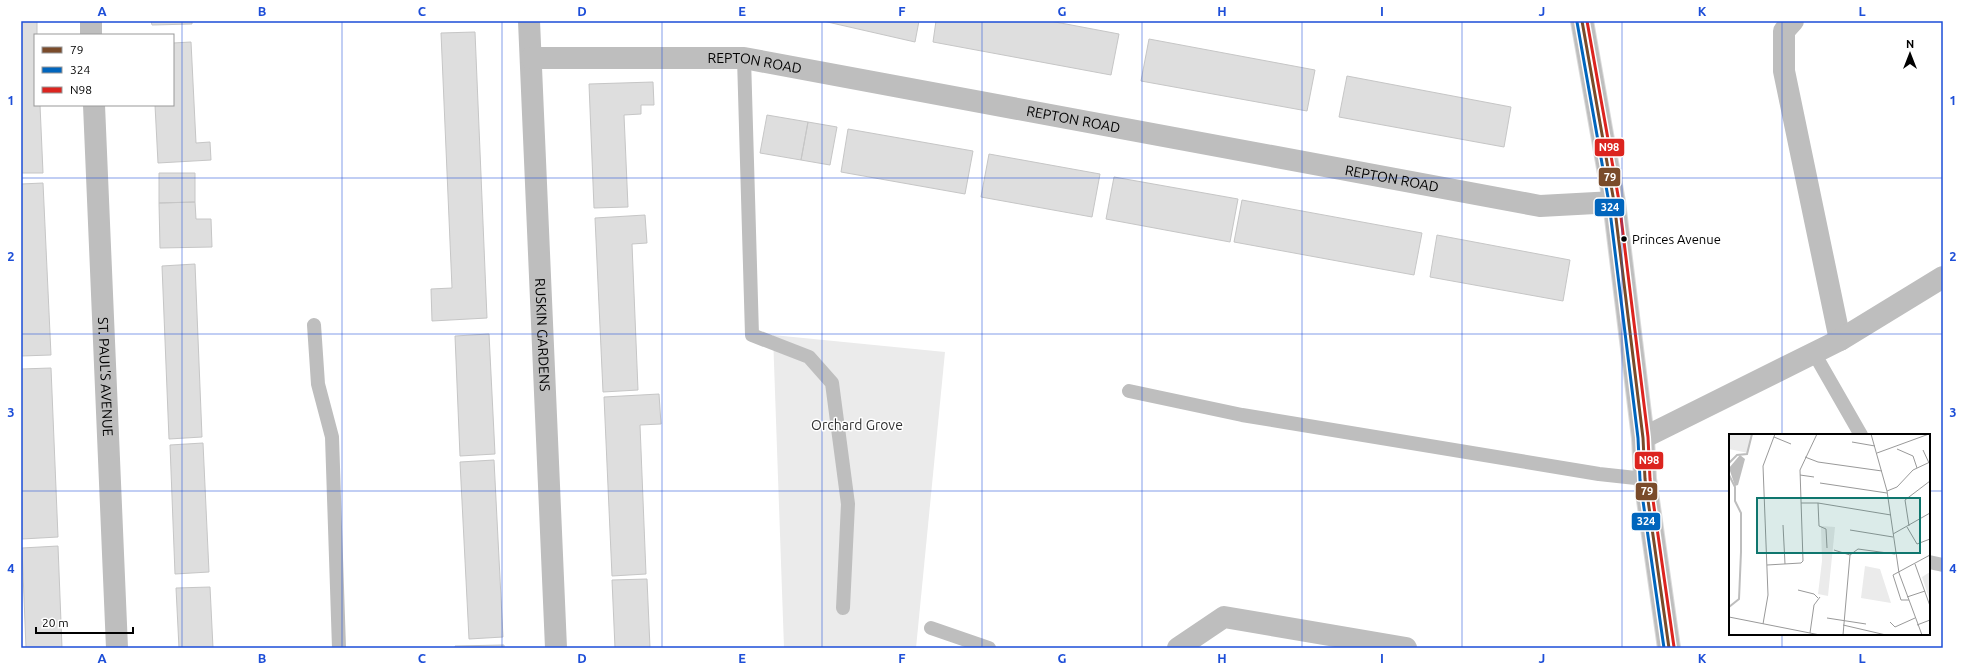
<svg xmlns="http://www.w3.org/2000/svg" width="1964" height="669" viewBox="0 0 1964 669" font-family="Ubuntu,sans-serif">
<rect width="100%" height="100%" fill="#fff"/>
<!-- garden -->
<path fill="#ebebeb" d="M773 335 945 352 916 648H784Z"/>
<!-- building -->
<path fill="#dedede" stroke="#c6c6c6" d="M21 21H37V35H35V105H40L43 173H21Z
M151 21H192V24L152 25Z
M823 21H919L915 42Z
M936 21H1050L1119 34 1111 75 933 42Z
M475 32 487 318 432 321 431 289 452 288 441 33Z
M1149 39 1315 70 1307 111 1141 81Z
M191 42 196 143 210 142 211 160 158 163 155 105H173V43Z
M1347 76 1511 107 1504 147 1339 117Z
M653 82 654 105H641V114L624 115 628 207 594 208 589 84Z
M767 115 808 122 801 160 760 153Z
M808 122 837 127 830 165 801 160Z
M848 129 973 151 965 194 841 172Z
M989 154 1100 174 1092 217 981 197Z
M159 173H195V202L159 203Z
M1114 177 1238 199 1230 242 1106 219Z
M43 183 51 355 21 356V184Z
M1242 200 1422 233 1414 275 1234 242Z
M195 202 196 219H211L212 247 160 248 159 203Z
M645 215 647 243 632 244 638 390 603 392 595 218Z
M1437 235 1570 260 1563 301 1430 277Z
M195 264 202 437 169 439 162 266Z
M489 334 495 454 460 456 455 336Z
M51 368 58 537 22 539 21 369Z
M659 394 661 424 640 425 646 574 612 576 604 397Z
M203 443 209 572 175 574 170 445Z
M494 460 503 637 469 639 460 462Z
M58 546 62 648H26L22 548Z
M647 579 650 648H615L612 580Z
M210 587 213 648H179L176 588Z
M504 645V648H455V646Z"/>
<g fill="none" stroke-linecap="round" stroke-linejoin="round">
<defs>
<path id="primary" d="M1582 21 1614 202 1643 438 1645 479 1669 648"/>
</defs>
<!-- primary casing -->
<use href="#primary" stroke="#dbdbdb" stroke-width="24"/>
<!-- service -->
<path stroke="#bebebe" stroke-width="14" d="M744 58 752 335 809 357 832 383 848 504 843 608
M314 325 318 384 332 437 339 648
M1814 353 1861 435
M1129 391 1242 415 1599 474 1645 479
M1929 562 1943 565
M931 628 989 648"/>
<!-- minor -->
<g stroke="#bebebe" stroke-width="22">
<path d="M91 21V35"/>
<path id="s1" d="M529 21 556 648"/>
<path d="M1793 21 1784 31V71L1840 340"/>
<path id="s2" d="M531 58H744L1540 206 1614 202"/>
<path id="s3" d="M94 105 117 648"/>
<path d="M1643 438 1840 340 1943 277"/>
<path d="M1178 648 1224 617 1406 648"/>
</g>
<!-- primary -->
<use href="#primary" stroke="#bebebe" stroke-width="22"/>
<defs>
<path id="bus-1" d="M1582 21 1614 202 1643 438 1645 479 1669 648"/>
<path id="bus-2" d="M1577 22 1609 203 1638 438 1640 480 1664 648"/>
<path id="bus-3" d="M1587 21 1619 201 1648 437 1650 479 1674 647"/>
</defs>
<!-- bus-1 casing -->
<use href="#bus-1" stroke="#fff" stroke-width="6"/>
<!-- bus-2 casing -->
<use href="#bus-2" stroke="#fff" stroke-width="6"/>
<!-- bus-3 casing -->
<use href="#bus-3" stroke="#fff" stroke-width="6"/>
<!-- bus-1 -->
<use href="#bus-1" stroke="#7a4b2a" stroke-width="3"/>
<!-- bus-2 -->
<use href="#bus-2" stroke="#0065bd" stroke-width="3"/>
<!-- bus-3 -->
<use href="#bus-3" stroke="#dc241f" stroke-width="3"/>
</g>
<!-- grid -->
<path fill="none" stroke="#1d4ed8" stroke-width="1" stroke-opacity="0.55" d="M182 21V648M342 21V648M502 21V648M662 21V648M822 21V648M982 21V648M1142 21V648M1302 21V648M1462 21V648M1622 21V648M1782 21V435M21 178H1943M21 334H1943M21 491H1730M1929 491H1943M1782 634V648"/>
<!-- markers -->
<circle fill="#000" stroke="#fff" stroke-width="1.5" cx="1624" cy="239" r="3.5"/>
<g text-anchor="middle" stroke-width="3" stroke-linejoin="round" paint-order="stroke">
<!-- bus labels -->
<g font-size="13" fill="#000" stroke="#fff" text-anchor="start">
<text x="1632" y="244">Princes Avenue</text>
</g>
<!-- street labels -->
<g font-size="14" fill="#000" stroke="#fff">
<text dy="5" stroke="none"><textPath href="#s2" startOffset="224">REPTON ROAD</textPath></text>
<text dy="5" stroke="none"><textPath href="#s2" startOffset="548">REPTON ROAD</textPath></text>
<text dy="5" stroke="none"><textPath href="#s2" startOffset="872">REPTON ROAD</textPath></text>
<text dy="5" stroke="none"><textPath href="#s1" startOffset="314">RUSKIN GARDENS</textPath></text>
<text dy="5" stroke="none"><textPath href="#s3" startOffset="272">ST. PAUL'S AVENUE</textPath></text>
</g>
<!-- park labels -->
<g font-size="14" fill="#313131" stroke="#fff">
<text x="857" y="430">Orchard Grove</text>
</g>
</g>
<!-- overview -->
<g transform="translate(1729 434)">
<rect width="201" height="201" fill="#fff"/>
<path d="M0 0H23L19 19 0 15ZM136 132 151 135 162 169 132 164ZM201 138V167L193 143Z" fill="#ebebeb"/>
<path d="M3 8a7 7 0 1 1 14 0a7 7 0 1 1-14 0ZM92 92 106 93 99 162 89 160 93 127Z" fill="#ebebeb"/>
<path d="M11 21 16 25 9 51 6 52 0 34Z" fill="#bdbdbd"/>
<path fill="none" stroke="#bdbdbd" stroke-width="2" d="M0 29 8 21 18 20 23 0M0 41 6 53V67L12 79V118L10 165 0 173"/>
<path fill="none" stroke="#999" stroke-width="1" d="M142 0 158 57 170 139 193 201M45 3 62 10M123 8 146 12M168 15 184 22 188 34M194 16 200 29M148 19 200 0M76 23 89 28 153 37M71 41 85 43M91 49 158 59M158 57 168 53 184 36 201 28M72 69H89L162 81M89 69 90 92 97 95 98 114M54 91 56 130M180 92 176 66 201 47M178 93 188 110 201 105M121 96 164 103M164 100 201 79M105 116 121 121M186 130 201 172M38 131 72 129 74 127 71 36 88 0M69 156 85 160 89 164M178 163 196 157M180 166H172L164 141 201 121M0 183 91 201M98 184 137 190M161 188 166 193 186 184M34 190 39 161 34 32 46 0M114 191 157 201M188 191 201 186M81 199 85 171 91 163M114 201 121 121 129 115 166 120"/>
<path fill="#0f766e" fill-opacity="0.15" stroke="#0f766e" stroke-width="2" d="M28 64H191V119H28Z"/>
<rect width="201" height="201" fill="none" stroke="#000" stroke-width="2"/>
</g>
<g stroke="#fff" stroke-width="1.5">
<rect x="1594" y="138" width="31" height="19" rx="4" fill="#dc241f"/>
<rect x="1598" y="167" width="23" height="20" rx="4" fill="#7a4b2a"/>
<rect x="1594" y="198" width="31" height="19" rx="4" fill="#0065bd"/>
<rect x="1634" y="451" width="30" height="19" rx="4" fill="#dc241f"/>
<rect x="1635" y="482" width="23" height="19" rx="4" fill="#7a4b2a"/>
<rect x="1631" y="512" width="30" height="19" rx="4" fill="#0065bd"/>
</g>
<g font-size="11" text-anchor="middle" font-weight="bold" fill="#fff">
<text x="1609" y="151">N98</text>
<text x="1610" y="181">79</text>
<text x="1610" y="211">324</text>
<text x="1649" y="464">N98</text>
<text x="1647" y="495">79</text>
<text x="1646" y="525">324</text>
</g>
<!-- border -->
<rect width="1964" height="669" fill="none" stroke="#ffffff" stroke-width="44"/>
<!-- legend -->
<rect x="34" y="34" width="140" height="72" fill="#ffffff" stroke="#999999"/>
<rect x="42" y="47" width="20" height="6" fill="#7a4b2a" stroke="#999999"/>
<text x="70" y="54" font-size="12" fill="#000000">79</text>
<rect x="42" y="67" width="20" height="6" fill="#0065bd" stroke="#999999"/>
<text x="70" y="74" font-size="12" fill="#000000">324</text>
<rect x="42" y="87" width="20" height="6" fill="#dc241f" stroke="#999999"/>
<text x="70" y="94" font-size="12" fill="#000000">N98</text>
<!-- north arrow -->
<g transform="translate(1910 54)" stroke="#ffffff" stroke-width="3" paint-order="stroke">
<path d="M0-3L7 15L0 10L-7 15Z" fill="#000000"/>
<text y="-6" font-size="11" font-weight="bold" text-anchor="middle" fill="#000000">N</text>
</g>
<!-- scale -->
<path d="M36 627v6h97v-6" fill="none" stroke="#000000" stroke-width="2"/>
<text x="42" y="627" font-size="12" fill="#000000" stroke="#ffffff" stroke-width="3" paint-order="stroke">20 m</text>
<rect x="22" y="22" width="1920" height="625" fill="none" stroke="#1d4ed8" stroke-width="1.5"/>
<g font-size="13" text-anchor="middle" font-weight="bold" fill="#1d4ed8">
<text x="102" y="16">A</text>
<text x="262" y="16">B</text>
<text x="422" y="16">C</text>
<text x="582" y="16">D</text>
<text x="742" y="16">E</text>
<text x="902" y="16">F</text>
<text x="1062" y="16">G</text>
<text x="1222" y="16">H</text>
<text x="1382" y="16">I</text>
<text x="1542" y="16">J</text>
<text x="1702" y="16">K</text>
<text x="1862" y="16">L</text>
<text x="11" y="105">1</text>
<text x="1953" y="105">1</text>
<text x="11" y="261">2</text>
<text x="1953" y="261">2</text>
<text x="11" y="417">3</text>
<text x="1953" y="417">3</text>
<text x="11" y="573">4</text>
<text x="1953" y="573">4</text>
<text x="102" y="663">A</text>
<text x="262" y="663">B</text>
<text x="422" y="663">C</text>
<text x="582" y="663">D</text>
<text x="742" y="663">E</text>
<text x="902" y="663">F</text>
<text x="1062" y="663">G</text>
<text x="1222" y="663">H</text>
<text x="1382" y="663">I</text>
<text x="1542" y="663">J</text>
<text x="1702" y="663">K</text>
<text x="1862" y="663">L</text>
</g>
</svg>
